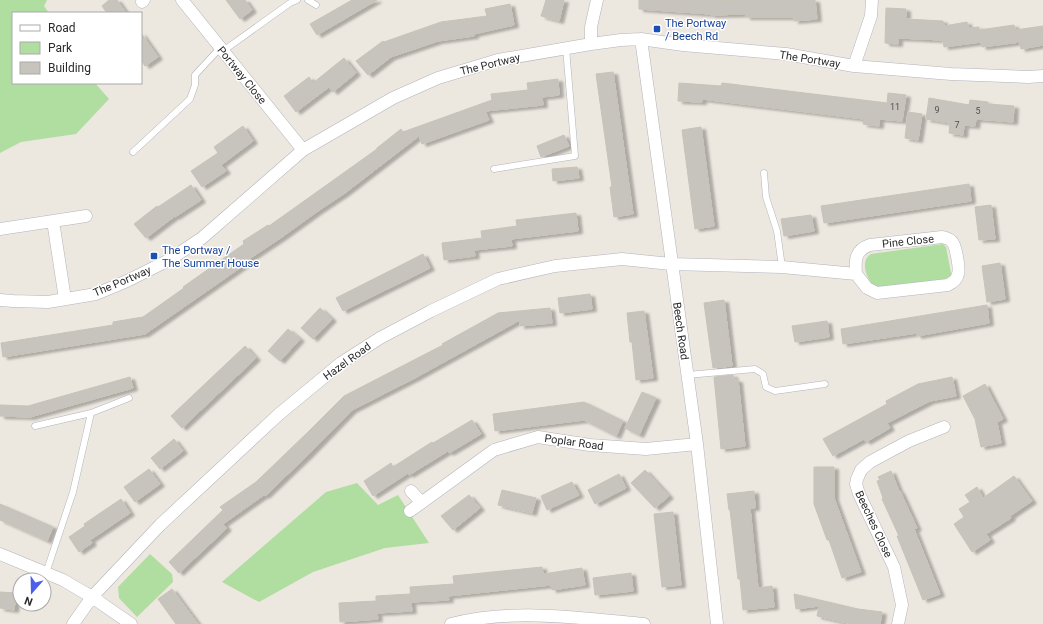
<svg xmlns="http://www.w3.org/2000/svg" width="1043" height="624" viewBox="0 0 1043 624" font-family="Roboto,sans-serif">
<defs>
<filter id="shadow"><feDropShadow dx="4.5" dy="2.5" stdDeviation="1" flood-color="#0004"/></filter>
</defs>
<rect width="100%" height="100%" fill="#ece7df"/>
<!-- green -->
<path fill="#b0dda0" d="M0 0H47L44 6 49 13H13V83H95L109 99 76 134 21 142 0 153Z
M943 244 946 247 951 273V276L945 279 876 288C867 281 859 261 871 254Z
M357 483 378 505 398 495 429 543 385 548 313 572 259 602 222 582 326 492Z
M150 554 172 574 173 582 137 617 119 598 118 587Z"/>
<!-- building -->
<path fill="#c7c4be" stroke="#c7c3b8" filter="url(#shadow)" d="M109 0H117L126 13H107L102 6Z
M226 0H245L252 10 240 19Z
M352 0H377L317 35 310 24Z
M546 0H564L559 21 541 16Z
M639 0H815L817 19 794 21V17H746V14L711 15V14L639 9Z
M510 4 514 25 474 34V36L438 41 391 57 368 75 356 61 383 41 384 42 441 22 487 16 485 9Z
M886 8 906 9V19L943 21 944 26 967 22 968 28 979 27V30L1014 25 1015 30 1043 26V45L1021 49 1020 42 982 47 981 42 944 47 943 40 898 38V44L885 43Z
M141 33 158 57 145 66 141 60Z
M344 58 356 73 333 92 329 87 296 112 284 96 309 77 313 83Z
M613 72 633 214 614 217 610 187H612L596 74Z
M558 79 559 95 542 97 543 105 485 111 489 120 422 144 419 136 345 193 318 211 282 237 246 261 247 263 145 334 3 357 1 343 113 325V322L143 317 184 288 183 287 244 244 243 241 268 225 269 226 335 179 377 149V148L401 129 403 132 492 100 491 94 528 90 527 83Z
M679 83 721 86 722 83 887 103 888 93 906 95 902 121 879 119V126L863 124 864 119 702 99V102L678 101Z
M929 98 969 105 970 100 988 102V104L1014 106 1013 122 976 119 975 126 964 125 963 135 949 133 950 123 926 119Z
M908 112 922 114 918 140 905 138Z
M243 126 253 141 221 165 226 171 202 187 191 171 218 153 214 147Z
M701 127 714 226 695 229 682 130Z
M564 135 569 146 541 157 537 146Z
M577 167 579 178 553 181 552 169Z
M969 184 971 201 824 223 821 206Z
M191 185 201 200 175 217V216L146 238 134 224 157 206 158 207Z
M991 205 995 239 979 240 975 207Z
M576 213 578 231 511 239 512 246 474 250 475 256 444 260 442 243 482 238 481 231 517 226 516 220Z
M811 215 814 231 784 236 781 219Z
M423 254 430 268 343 311 336 298Z
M1000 263 1005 299 987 302 982 266Z
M590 294 592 309 560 313 558 298Z
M724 300 732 366 713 368 704 303Z
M987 305 989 323 917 336V333L843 344 841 329Z
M320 308 332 319 313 339 301 328Z
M550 308 552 323 520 326V320L415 378 352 410 309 454 265 496 264 495 223 524 227 528 179 573 169 562 223 510 220 507 256 482 309 431 344 396 443 345 442 344 498 313Z
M644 311 653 378 636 380 632 342H630L627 313Z
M827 321 829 337 795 342 792 326Z
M288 329 300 339 280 361 268 351Z
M245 346 256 358 182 428 171 416Z
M733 375 734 380H738L745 446 721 449 714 377Z
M130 377 133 388 30 417 0 416V405L28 406Z
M952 377 956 396 930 401 887 423 890 428 866 442 864 439 833 456 823 439 887 404 886 401 918 384Z
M985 384 1003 419 997 422 1001 443 981 447 975 419 963 396Z
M642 392 656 398 639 435 625 428Z
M584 402 623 421 616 436 584 420 495 431 493 414Z
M472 420 481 434 449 453 448 451 409 475 408 473 373 496 364 481 391 463 393 467 432 442 433 443Z
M174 439 183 451 160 469 151 458Z
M814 467H834V498L861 572 842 578 829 540H827L814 504Z
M149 469 160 484 135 502 124 487Z
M645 470 669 496 655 508 631 483Z
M891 471 899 491H900L917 528 914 529 940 594 923 600 897 536H899L882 499 883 498 877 481 880 480 878 477Z
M619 474 626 488 595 504 588 490Z
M1014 476 1032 501 1010 516 1011 518 986 534 990 540 972 552 954 524 964 517 959 509 970 502 965 495 977 487 983 498Z
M572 482 579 495 547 510 541 496Z
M502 490 536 498 532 513 498 505Z
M754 491 755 508H750L758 588 772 586 774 607 743 610 740 579H738L730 510H729L727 494Z
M469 495 480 508 453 530 441 516Z
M121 499 130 513 90 540 92 543 79 552 69 537 85 526 84 524Z
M0 504 53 527 47 541 0 520Z
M673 512 681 585 662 587 654 514Z
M542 567 543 574 582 568 585 585 552 590 551 585 448 596 449 600 411 602 410 587 454 584 453 576Z
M631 573 633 591 595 595 593 578Z
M172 589 198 624H176L158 599Z
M0 592 16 593 14 610 0 608Z
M410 594 412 611 377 613 378 619 340 622 339 603 376 601V596Z
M794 594 858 609 882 612 880 624H852L817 616 819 606 796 609Z"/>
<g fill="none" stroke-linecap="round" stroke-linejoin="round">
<defs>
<path id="service" d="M308 0 316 5
M223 51 290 3 297 0
M133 152 190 99 195 85V75L220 48
M494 169 575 156 566 48
M764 173 766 197 777 231 782 267
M687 375 755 369 763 374 766 387 775 391 825 384
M35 426 91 413 129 398
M46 573 73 492 91 413"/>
<path id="minor" d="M182 0 303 150
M142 2 144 0
M641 39 697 444 717 624
M591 44V27L597 0
M854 66 871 16 872 0
M53 221 65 299
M0 229 86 216
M0 300 13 301 48 302 96 294 127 281 169 260 202 238 303 150 393 98 438 78 498 60 591 44 621 40 641 39 683 45 786 54 854 66 951 74 1028 77 1043 76
M411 491 421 502
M410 511 494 450 538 437 590 445 646 449 697 444
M0 554 63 580 92 597 131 624
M73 624 92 597 160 525 278 415 341 363 380 338 431 311 498 279 555 266 622 259 671 264 782 267 856 274 867 288 877 293 948 285C952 283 957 280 958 274 960 269 956 248 953 243 951 239 946 238 942 237L870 245C855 250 855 260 856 274
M451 624C513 608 581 618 644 624
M898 624 902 605 894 567 859 494 856 484 857 479 861 470 870 462 909 441 944 427"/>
</defs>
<!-- service casing -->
<use href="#service" stroke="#b2b4bd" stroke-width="7"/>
<!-- minor casing -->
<use href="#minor" stroke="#b2b4bd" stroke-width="13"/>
<!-- service -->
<use href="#service" stroke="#fff" stroke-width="6"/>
<!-- minor -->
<use href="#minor" stroke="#fff" stroke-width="12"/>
</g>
<!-- markers -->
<g fill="#1a4fb4" stroke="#fff" stroke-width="1.5">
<rect x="653" y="25" width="8" height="8" rx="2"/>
<rect x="150" y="252" width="8" height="8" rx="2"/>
</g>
<g text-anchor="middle" stroke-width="3" stroke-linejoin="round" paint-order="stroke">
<!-- number labels -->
<g font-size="9" fill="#525150">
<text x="895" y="110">11</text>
<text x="937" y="113">9</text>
<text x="978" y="114">5</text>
<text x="957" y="128">7</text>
</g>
<!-- transit labels -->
<g font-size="11" fill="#164399" stroke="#fff" text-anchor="start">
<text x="665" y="27">The Portway<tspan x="665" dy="13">/ Beech Rd</tspan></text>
<text x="162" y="254">The Portway /<tspan x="162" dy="13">The Summer House</tspan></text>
</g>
<!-- street labels -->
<g font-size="11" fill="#2b2b2b" stroke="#fff">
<text transform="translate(810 59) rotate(9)" y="4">The Portway</text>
<text transform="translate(490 64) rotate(-14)" y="4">The Portway</text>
<text transform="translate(242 75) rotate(51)" y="4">Portway Close</text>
<text transform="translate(908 241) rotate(-6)" y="4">Pine Close</text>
<text transform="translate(122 281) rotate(-23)" y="4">The Portway</text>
<text transform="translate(681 331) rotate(82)" y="4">Beech Road</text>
<text transform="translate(347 361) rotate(-36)" y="4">Hazel Road</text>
<text transform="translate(574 442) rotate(8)" y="4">Poplar Road</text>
<text transform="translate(874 524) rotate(65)" y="4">Beeches Close</text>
</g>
</g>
<!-- legend -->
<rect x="12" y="12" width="130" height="72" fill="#ffffff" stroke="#aaaaaa"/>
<rect x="20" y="25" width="20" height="6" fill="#ffffff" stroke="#aaaaaa"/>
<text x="48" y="32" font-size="12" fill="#2b2b2b">Road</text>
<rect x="20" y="42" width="20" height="12" fill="#b0dda0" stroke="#aaaaaa"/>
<text x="48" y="52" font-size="12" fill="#2b2b2b">Park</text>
<rect x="20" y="62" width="20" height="12" fill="#c7c4be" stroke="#aaaaaa"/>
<text x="48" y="72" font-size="12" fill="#2b2b2b">Building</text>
<!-- north arrow -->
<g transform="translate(32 592) rotate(200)"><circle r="19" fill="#ffffff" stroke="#aaaaaa"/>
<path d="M0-3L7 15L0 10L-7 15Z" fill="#4d5fea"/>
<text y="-6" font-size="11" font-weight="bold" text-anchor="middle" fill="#2b2b2b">N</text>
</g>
</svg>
